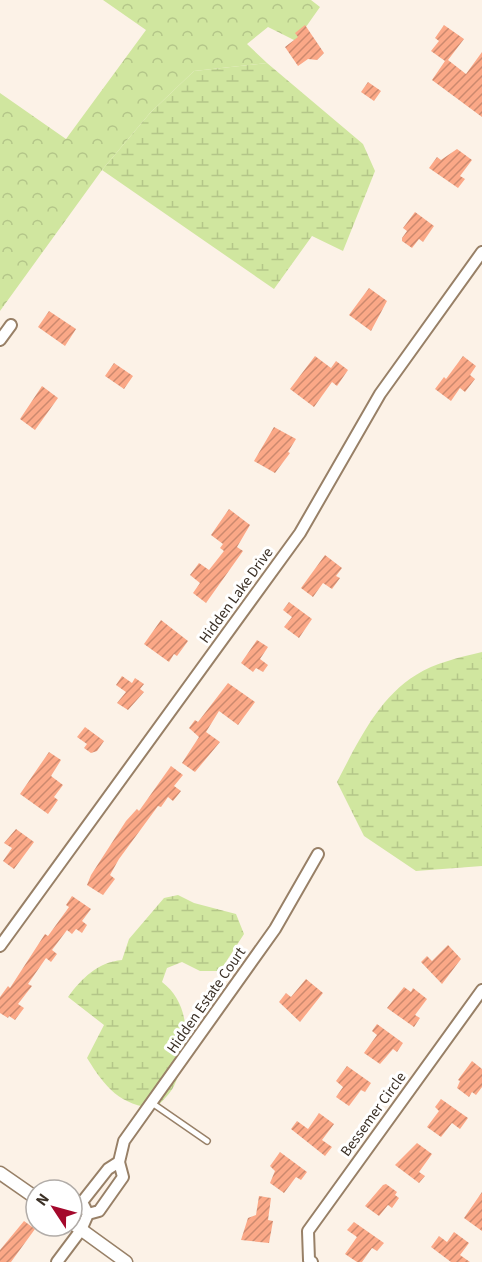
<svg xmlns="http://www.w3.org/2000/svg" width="482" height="1262" viewBox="0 0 482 1262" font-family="'Source Sans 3',sans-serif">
<defs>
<pattern id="forest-crowns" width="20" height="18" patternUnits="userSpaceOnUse" patternTransform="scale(1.5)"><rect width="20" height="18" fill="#d0e69f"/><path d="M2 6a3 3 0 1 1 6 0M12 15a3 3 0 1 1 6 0" fill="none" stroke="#b4c689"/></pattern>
<pattern id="wetland-marsh" width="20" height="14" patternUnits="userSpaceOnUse" patternTransform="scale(1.5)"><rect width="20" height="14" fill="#d0e69f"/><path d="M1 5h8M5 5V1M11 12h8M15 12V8" fill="none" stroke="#b4c689"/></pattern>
<pattern id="building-hatch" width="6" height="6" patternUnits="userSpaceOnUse" patternTransform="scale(1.5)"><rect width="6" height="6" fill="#fba887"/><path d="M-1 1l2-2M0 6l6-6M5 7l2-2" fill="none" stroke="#cc896e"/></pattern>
</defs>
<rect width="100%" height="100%" fill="#fcf2e7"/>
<!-- forest -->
<path fill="url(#forest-crowns)" d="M103 0H311L320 7 296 41 268 27 247 44 267 63 194 71 150 113 102 170 0 311V93L66 139 146 30Z"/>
<!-- wetland -->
<path fill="url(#wetland-marsh)" d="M267 63 363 144 375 171 343 251 312 236 274 289 102 170 150 113 194 71Z
M482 652V866L416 871 364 836 337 782C357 744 378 698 416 675 434 663 461 657 482 652Z
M178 895 194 903 236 914 244 934 220 971H200L182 962 167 968 162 982C194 1006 189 1053 174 1086 170 1094 161 1102 156 1108 120 1106 105 1087 87 1058L104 1025 68 997C81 979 98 962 122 960L129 939 164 898Z"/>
<!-- building -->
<path fill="url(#building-hatch)" d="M305 25 324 53 317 60 308 59 298 66 285 47 298 37 295 33Z
M444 25 464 39 448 60 466 74 482 52V117L432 80 445 61 431 51 439 41 435 38Z
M368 82 381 91 374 101 361 92Z
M457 149 472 160 460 176 465 179 458 188 429 168 437 157 441 160Z
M415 212 434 226 423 242 419 239 412 248 402 241V238L407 231 403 228Z
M369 288 387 301 371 331 349 315Z
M49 311 76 329 65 346 38 327Z
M315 356 331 368 336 361 348 370 337 386 332 382 314 407 290 389Z
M463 356 476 366 470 375 475 379 465 392 460 388 451 401 435 389 444 377 446 379Z
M114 363 133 376 124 389 105 376Z
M42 386 58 398 35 430 20 419Z
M274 427 296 439 288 452 290 453 275 473 254 461Z
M229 509 250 525 237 547 243 551 206 603 193 593 200 583 190 575 199 563 209 570 224 551 220 548 223 544 211 535Z
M325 555 342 568 336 576 340 578 332 589 323 583 313 597 301 588Z
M289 602 312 619 299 638 284 627 292 617 283 610Z
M161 620 188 641 177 656 174 654 169 662 144 644Z
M257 640 268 647 260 659 268 665 263 672 256 668 253 672 241 663Z
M122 676 132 683 135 678 144 684 140 689 144 692 128 710 117 703 126 692 116 685Z
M228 683 255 702 238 725 219 711 206 732 220 742 195 772 182 763 199 737 189 728 195 720 198 722Z
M85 727 104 741 97 751 91 753 84 748 87 744 77 737Z
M49 752 61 760 51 776 63 785 54 797 58 800 48 814 20 794Z
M171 766 183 775 174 786 181 791 173 801 168 797 161 807 158 806 119 859 110 875 115 879 103 895 98 892 87 885 91 875 126 821 137 809 139 811Z
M16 829 34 842 14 869 3 861 12 848 4 843Z
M72 896 91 909 82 921 87 925 82 933 76 929 72 934 67 930 52 950 57 954 51 962 46 958 28 984 32 986 18 1004 24 1008 15 1020 9 1016 8 1018 0 1013V997L8 986 10 988 45 934 48 936 69 907 66 905Z
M448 945 461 959 442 984 421 962 427 956 432 961Z
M306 979 323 993 300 1022 279 1002 286 993 291 997Z
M404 987 411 992 413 988 427 999 415 1015 420 1018 414 1027 387 1008Z
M377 1024 403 1043 397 1052 393 1049 380 1064 364 1053 377 1035 372 1031Z
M472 1061 482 1069V1087L476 1095 472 1092 469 1097 457 1088 460 1081 458 1080Z
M347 1066 371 1083 365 1092 361 1090 349 1106 336 1097 343 1087 336 1081Z
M441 1099 468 1118 460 1129 452 1123 441 1137 427 1127 439 1111 435 1107Z
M319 1113 334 1124 322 1140 332 1147 325 1156 291 1129 297 1121 308 1129Z
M417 1143 432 1154 419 1172 425 1176 419 1183 395 1165Z
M280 1152 307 1172 301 1180 296 1177 284 1193 270 1183 275 1171 270 1166Z
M386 1184 397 1192 395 1195 399 1198 392 1208 388 1205 379 1216 365 1206 383 1185Z
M482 1192V1231L464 1218Z
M259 1196 271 1198 268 1220 273 1221 269 1243 241 1240 248 1218 256 1215Z
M24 1221 35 1229 11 1262H0V1250Z
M354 1222 384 1243 377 1251 372 1248 362 1262H357L345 1254 357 1237 347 1230Z
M454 1232 469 1243 460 1255 470 1262H451L431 1247 439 1236 447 1242Z"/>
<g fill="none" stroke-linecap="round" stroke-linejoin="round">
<defs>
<path id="service" d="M152 1103 207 1141"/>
<path id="minor" d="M0 340 11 325
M0 946 300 533 380 394 482 252
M88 1214 99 1211 123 1177 119 1162 124 1141 275 929 318 854
M57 1262 81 1230 88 1214 82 1202 108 1169 119 1162
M312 1262 309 1260 308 1231 482 990"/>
<path id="tertiary" d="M0 1173 36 1198
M72 1223 126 1262"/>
</defs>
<!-- service casing -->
<use href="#service" stroke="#988067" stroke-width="8"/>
<!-- minor casing -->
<use href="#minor" stroke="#988067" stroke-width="14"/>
<!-- tertiary casing -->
<use href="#tertiary" stroke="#988067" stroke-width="15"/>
<!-- service -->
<use href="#service" stroke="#fff" stroke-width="5"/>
<!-- minor -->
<use href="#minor" stroke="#fff" stroke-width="10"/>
<!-- tertiary -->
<use href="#tertiary" stroke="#fff" stroke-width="12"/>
</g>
<g text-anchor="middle" stroke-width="6" stroke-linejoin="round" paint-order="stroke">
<!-- street labels -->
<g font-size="15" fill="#3b3026" stroke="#fff">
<text transform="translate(236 595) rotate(-54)" y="5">Hidden Lake Drive</text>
<text transform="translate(206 1000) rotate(-55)" y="5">Hidden Estate Court</text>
<text transform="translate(373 1114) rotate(-54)" y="5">Bessemer Circle</text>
</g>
</g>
<!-- north arrow -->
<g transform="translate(54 1208) rotate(306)"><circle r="28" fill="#ffffff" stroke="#b1aca8" stroke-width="1.5"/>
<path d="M0-4.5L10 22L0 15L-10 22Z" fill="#a4082c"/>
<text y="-9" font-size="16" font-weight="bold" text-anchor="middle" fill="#3b3026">N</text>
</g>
</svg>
